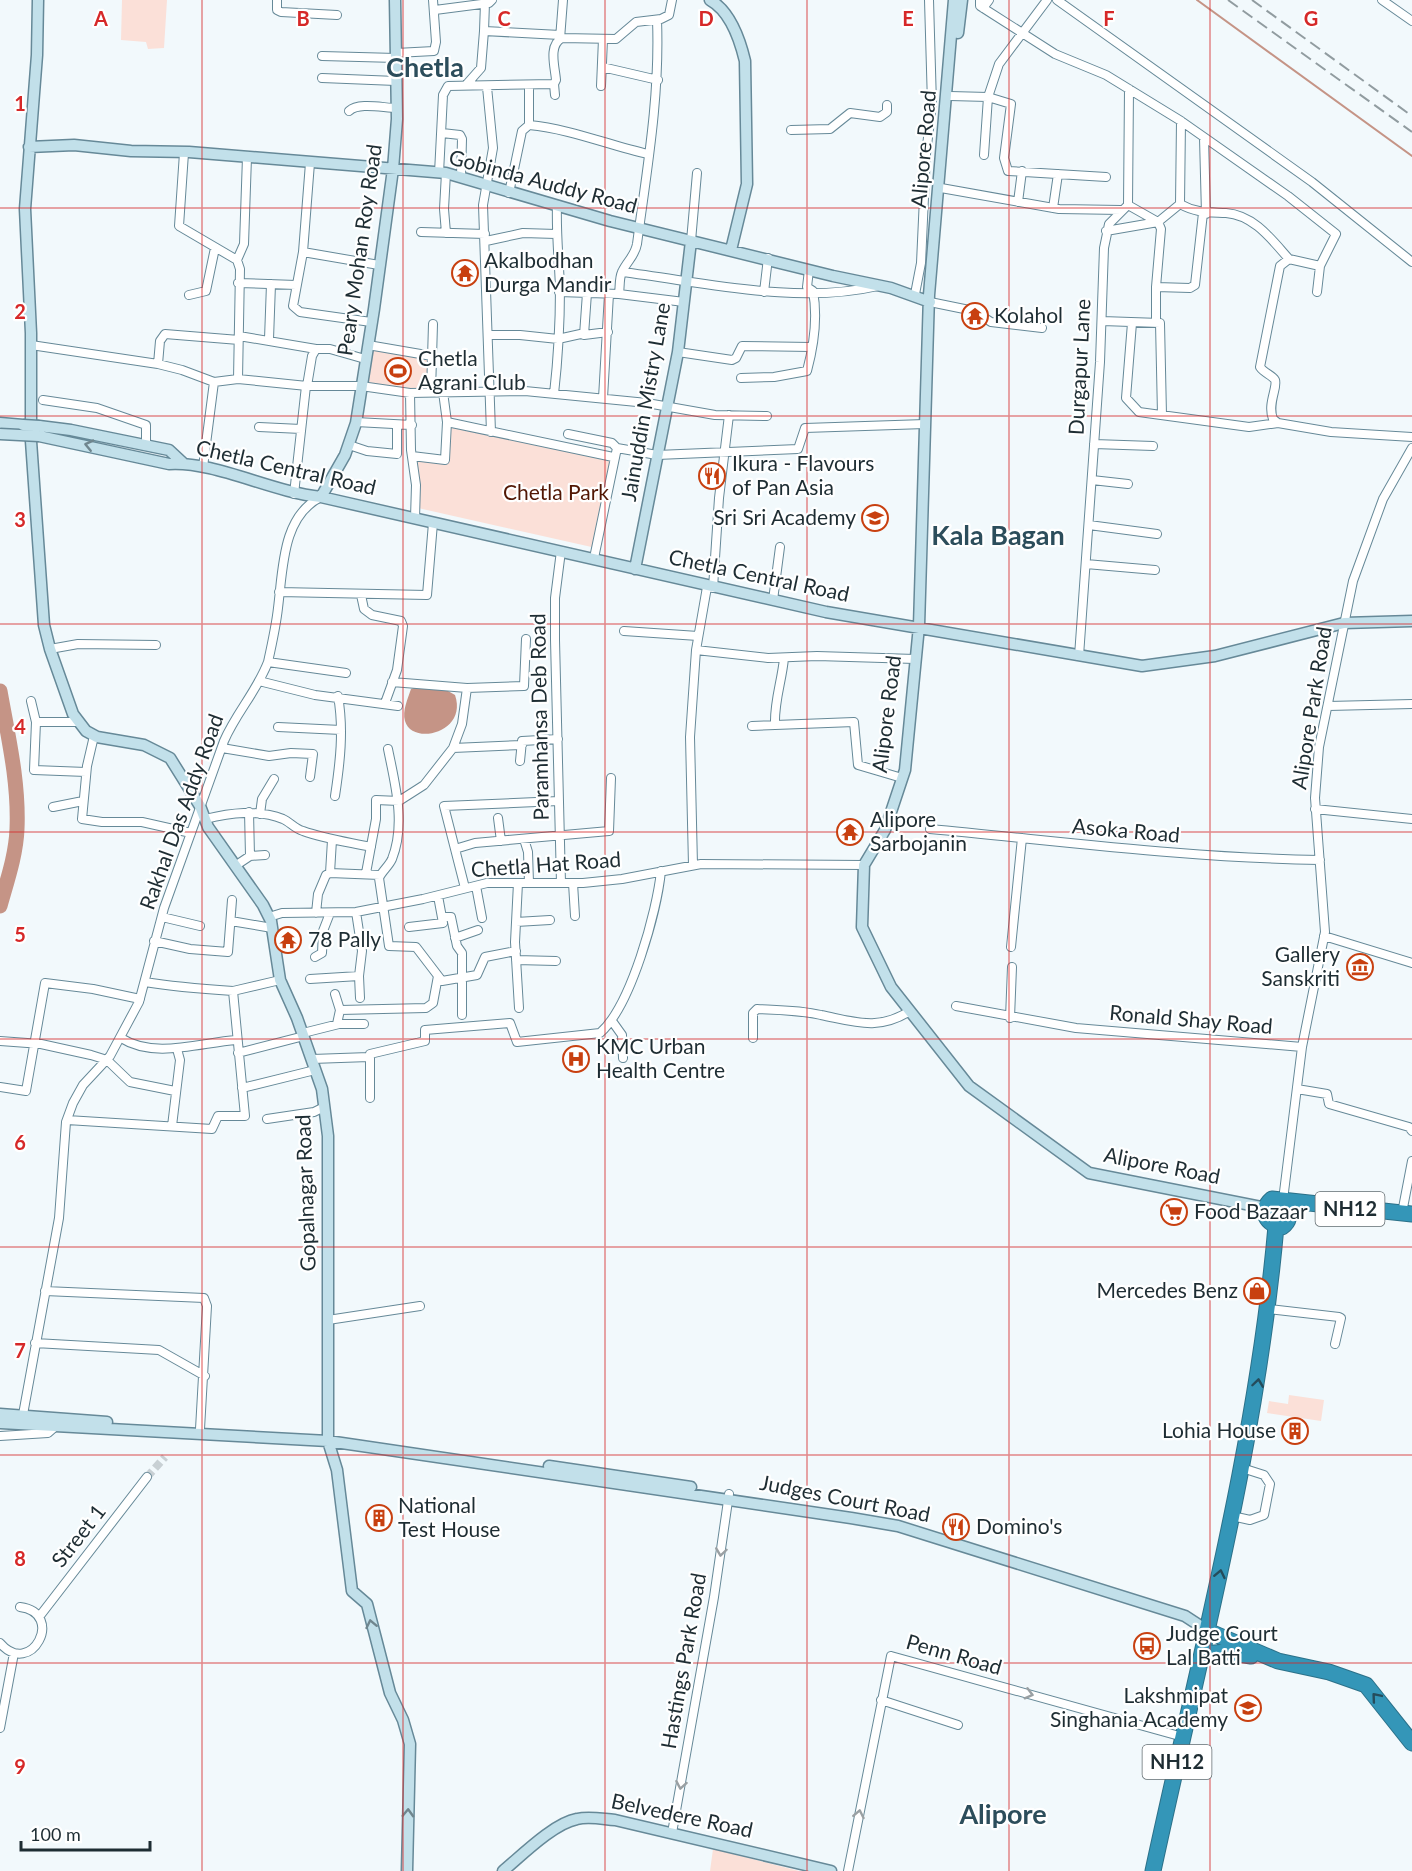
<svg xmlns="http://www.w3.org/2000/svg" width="1412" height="1871" viewBox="0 0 1412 1871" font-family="Lato,sans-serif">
<rect width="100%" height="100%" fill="#f2f9fc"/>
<!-- green -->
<path fill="#fbe0d8" d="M122 0H167L164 48 148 49 146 42 121 40Z
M370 347 430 358 429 391H409L363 384Z
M449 426 611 458 596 548 418 508 421 487 415 461 448 463Z
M1289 1395 1324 1400 1321 1421 1267 1413 1269 1401 1288 1404Z
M713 1849 799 1871H710Z"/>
<!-- water -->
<path fill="#c59486" d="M423 685 441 687 455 695C468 733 412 746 405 721 402 711 408 698 411 689Z"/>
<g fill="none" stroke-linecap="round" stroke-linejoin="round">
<!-- stream -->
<path stroke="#c59486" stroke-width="2" d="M1197 0 1412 156"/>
<!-- river -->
<path stroke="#c59486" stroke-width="15" d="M0 691C8 736 19 782 17 829 16 855 7 881 0 906"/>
<!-- street-tunnel -->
<path stroke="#c8d0d4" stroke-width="8" stroke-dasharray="8 4" stroke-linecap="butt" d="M147 1477 165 1457"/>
<defs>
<path id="street" d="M277 0V10L281 12 337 15
M980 0V6L1055 54 1106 75 1181 121 1288 196 1336 234 1320 266
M1057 0 1312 182 1412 262
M1382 0 1412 21
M983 8 989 0
M435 10 489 3 492 0
M484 31 485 3
M560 39 563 0
M396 53 434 51 436 42 433 0
M322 56 396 58
M602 67 658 80
M322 78 396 81
M554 84 555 95
M466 85 481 68 484 31 560 35
M601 86 603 39
M487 87 493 148 483 205 491 432
M950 96 988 97 1011 104 1004 158 1008 171 1106 177
M349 111C359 102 383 108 397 108
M1181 121 1180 204C1196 213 1208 212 1226 213 1254 215 1272 240 1289 259
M529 125V86
M791 130 830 129 850 113 880 117 887 112V105
M442 133 460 135 462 139 461 176
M1204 138 1206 214
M184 153 179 226 237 260 240 269 238 379
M984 155 988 97 999 64 1047 0
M310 163 303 252 293 306 300 312 371 322
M439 173 443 95 448 86 554 84 556 80C555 67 548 45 562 38L616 39 636 22 661 19 669 15 672 0
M446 173 444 209 446 233
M941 188 1059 209 1121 210
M509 193 522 131 529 125C571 129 608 145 648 154
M1018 202 1022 171
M1128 205 1158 222 1161 229 1156 287V322
M1128 205 1129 89
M1053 208 1058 174
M1106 231 1158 222 1180 204
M421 232 485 234
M486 241 523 233 556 234
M691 241 697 173
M303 252 379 265
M237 260 244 244 247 157
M622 272C704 282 796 305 878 286
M238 283 296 285
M1156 287 1190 288 1195 285 1203 213
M559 292 619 294 684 302
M764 292 768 258
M1317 292 1320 266 1289 259 1280 266 1260 367C1264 373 1272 375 1275 380 1278 387 1267 404 1273 419L1278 423 1331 432 1412 437
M587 293 584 335 608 332
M619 294C620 288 619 278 622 272 627 261 635 256 637 244 647 169 660 96 657 20
M915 294 921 263 926 154 932 104 929 0
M189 295 206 291 215 248
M930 302 974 311 991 322 1042 328
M1102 321 1160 323 1162 415
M1132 323 1126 398 1139 412 1249 427 1278 423
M488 335H520L558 339 585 333
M239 336 316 349
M269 339 271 284
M31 345 158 364 182 370 214 382 238 379 307 386H361L410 393 525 391 647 403 715 415 767 416
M368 345 432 356
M678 352 732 360 736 358 742 346 811 347
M158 364 160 341 165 334 239 340
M741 378 774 377 807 371C814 345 818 318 813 291L807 287 809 270
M307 386 312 356 316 349H330L365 359
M431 392 433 324
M410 393 411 450 416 485 415 518
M554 394C558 359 560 323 560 288 559 260 556 233 557 205
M603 398 609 294
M43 400 97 408 146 425V445
M356 422 412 425
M447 422 613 457
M259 427 301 429
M568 434 612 443 617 448 594 558
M1094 444 1153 446
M349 445 367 451 397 454V425
M617 448 657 455 798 449 805 428 925 424
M412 456 445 460 447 422 443 392
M203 467 214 382
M1092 480 1128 484
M294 494 306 386
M1089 525 1157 534
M1086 564 1155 570
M713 588 719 498 729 415
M279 592 427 595 433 523
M361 595 364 609 372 615 401 621 403 626 397 670 385 703
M773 600 780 547
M624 631 698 636
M50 649 78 644 156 645
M696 650 768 658 817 656 915 659
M1079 656 1100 362 1104 248 1109 224 1128 205
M268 662 346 673
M259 681 315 695 398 706
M392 682 467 688
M31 701 36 722 34 770 86 772
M1328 706 1412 704
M36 722H79
M775 725C774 701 782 681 784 658
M752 726 854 722 858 765 902 778
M278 727 341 730
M94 736 87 766 82 819 102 822H142L191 833
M222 748 269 756 291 753 313 754 310 777
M453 748 522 745
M388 749C395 784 406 824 392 859 389 866 382 871 379 878L389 946 416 947 442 981 477 975 485 957 516 951
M520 761 522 741 558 739
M335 796C340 763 344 730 338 696
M53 807 83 801
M1315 809 1412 819
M260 814 262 799 274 779
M498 818 501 841
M205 819C230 813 258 809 283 819 290 822 295 829 303 831 325 839 348 842 371 847
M930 829C1060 841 1189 858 1320 860
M524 839 528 852 529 883
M455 849 475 843 609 831 611 778
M250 856 265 855
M693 865 690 737 696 650 707 587
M235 866 250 856 249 812
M330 873 380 875
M366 873 376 819V800L399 801 424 785 453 748 462 724 467 688 524 686 526 639
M518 883 515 942 519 1008
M561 883 555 640V598L561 551
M573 883 575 916
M476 886 482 918
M465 888 444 806 559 801
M356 912 362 951 359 976 360 998
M316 913 318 894 326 875 330 873 332 840
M162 917 200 926
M269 917 282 913 356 912 423 899 487 883H583L622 879 701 864 864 865
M443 917H451L457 946 462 953V1015
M231 921 272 928
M516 922 550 920
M409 927 443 923 438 896
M1324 936 1412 963
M455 938 478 930
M154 941 190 949 228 952 232 900
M1011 947 1022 838
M315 957 322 953 323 931 330 913
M516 960 556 961
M310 979 359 976
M145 982C175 987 203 989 233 991
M335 994 340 1010 337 1024
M956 1006 1076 1028 1302 1047
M340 1010 426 1008 433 1003 438 976
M1010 1018 1012 967
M612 1021 622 1035 623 1058
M303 1033 339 1024H364
M121 1038C154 1059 199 1043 236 1040
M753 1038V1013L757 1009C779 1010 800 1010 821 1015 856 1022 878 1031 910 1011
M0 1041 41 1044 91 1055 107 1060 130 1082 175 1091
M238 1053 304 1036
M312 1059 369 1057
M0 1087 26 1091 45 983 93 989 140 999
M242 1088 315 1070
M1297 1089 1327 1094 1329 1104 1409 1127 1412 1131
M370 1098V1054L425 1041V1030L510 1023 517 1042 600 1033C631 1006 657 911 661 871
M267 1119 314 1112 324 1107
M67 1120 212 1129 218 1116H245L233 991 280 980
M172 1126 180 1060 177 1049
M1283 1200 1302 1047 1325 932 1315 798 1319 747 1353 581 1383 499 1412 448
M1402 1213 1412 1161
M45 1291 204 1298 207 1306 200 1429
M1269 1309 1339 1317 1341 1318 1335 1344
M328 1320 420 1306
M35 1343 159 1350 205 1376
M22 1420 59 1218 66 1122 73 1103 83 1085 110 1056 139 1002 164 908 224 741C236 713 257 691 268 662 272 644 276 626 278 608 283 569 282 516 321 497
M0 1436 48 1433 56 1426
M1232 1516 1250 1520 1264 1515 1270 1484 1264 1475 1242 1468
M39 1617 147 1477
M0 1643C31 1679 66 1613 20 1607
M881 1700 958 1725
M0 1728 14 1653
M672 1833 714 1597 729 1494
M848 1871 891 1656 1183 1737"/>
<path id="secondary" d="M38 0 37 55 25 209 31 333V441L44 625 50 649 73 714 86 731 97 737 144 745 170 758 200 806 208 827 263 905 271 921 280 980 297 1018 322 1089 328 1136V1441L337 1470 352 1591 367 1604 390 1693 403 1720 410 1744 407 1871
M710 0C730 11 740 40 745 61L747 184 731 250
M954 0 929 295 919 626 905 770 885 830 864 865 862 927 891 987 969 1086 1089 1173 1266 1208
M958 33 962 0
M29 147 74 145 131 151 189 152 446 173 610 221 833 276 891 288 930 302
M0 423 23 425
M39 426 71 430 169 450 183 463
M39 436 169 464C215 461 271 492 321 497L826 612 1142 666 1215 656 1344 623 1412 621
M321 497 345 455 356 423 374 309 393 169 397 119 395 0
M635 569 678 352 691 241
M0 1414 107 1422
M0 1423 328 1441 851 1518 898 1526 1185 1616 1208 1631
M549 1466 691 1487
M503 1871C521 1856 554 1823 577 1819 589 1816 602 1819 615 1820L831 1871"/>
<path id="highway" d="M1288 1203C1289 1213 1291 1221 1282 1227 1267 1225 1258 1211 1272 1199L1412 1214
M1208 1631 1278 1661 1329 1672 1366 1685 1412 1743
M1203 1654 1227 1652 1251 1656
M1153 1871C1199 1657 1257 1445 1276 1226"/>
</defs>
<!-- street casing -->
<use href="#street" stroke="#668998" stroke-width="10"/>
<!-- secondary casing -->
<use href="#secondary" stroke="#668998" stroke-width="13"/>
<!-- highway casing -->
<use href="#highway" stroke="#2c7189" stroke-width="17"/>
<!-- street -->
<use href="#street" stroke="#fff" stroke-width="8"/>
<!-- secondary -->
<use href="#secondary" stroke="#c2e0ea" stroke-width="10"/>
<!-- highway -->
<use href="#highway" stroke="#3496b8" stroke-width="15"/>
<!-- rail -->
<path stroke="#919ca0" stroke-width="2" stroke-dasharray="12 6" stroke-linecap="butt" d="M1228 0 1412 132
M1252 0 1412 116"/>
<defs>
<path id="secondary-bridge" d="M23 425 39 426
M0 434 39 436"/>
</defs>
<!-- secondary-bridge casing -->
<use href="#secondary-bridge" stroke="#668998" stroke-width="13" stroke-linecap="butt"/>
<!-- secondary-bridge -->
<use href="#secondary-bridge" stroke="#c2e0ea" stroke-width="10"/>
</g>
<!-- one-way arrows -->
<defs><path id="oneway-chevron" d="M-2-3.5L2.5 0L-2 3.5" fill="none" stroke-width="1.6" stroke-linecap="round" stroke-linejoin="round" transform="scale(1.5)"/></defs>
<g stroke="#70868e">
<use href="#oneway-chevron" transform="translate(89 445) rotate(-167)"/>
<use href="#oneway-chevron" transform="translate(371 1624) rotate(-102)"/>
<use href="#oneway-chevron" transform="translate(408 1813) rotate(-88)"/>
</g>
<g stroke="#254c5b">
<use href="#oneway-chevron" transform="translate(1258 1383) rotate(-82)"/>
<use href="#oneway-chevron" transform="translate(1220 1574) rotate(-78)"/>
<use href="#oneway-chevron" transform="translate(1376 1697) rotate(-130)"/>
</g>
<g stroke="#9aa0a3">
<use href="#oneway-chevron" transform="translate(721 1552) rotate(98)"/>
<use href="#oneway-chevron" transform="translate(1029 1694) rotate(15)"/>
<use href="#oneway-chevron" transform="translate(681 1785) rotate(100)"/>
<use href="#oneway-chevron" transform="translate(859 1814) rotate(-79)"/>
</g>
<!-- grid -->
<path fill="none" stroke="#d62828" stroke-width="1.5" stroke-opacity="0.55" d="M202 0V1871M403 0V1871M605 0V1871M807 0V1871M1009 0V1871M1210 0V1871M0 208H1412M0 416H1412M0 624H1412M0 832H1412M0 1039H1412M0 1247H1412M0 1455H1412M0 1663H1412"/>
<!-- icons -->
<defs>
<symbol id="temple-ring" viewBox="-11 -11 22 22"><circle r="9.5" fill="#fff" stroke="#c84010" stroke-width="1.5"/><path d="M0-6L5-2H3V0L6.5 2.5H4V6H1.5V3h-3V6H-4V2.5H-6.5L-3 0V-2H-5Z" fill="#c84010"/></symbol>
<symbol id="stadium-ring" viewBox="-11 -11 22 22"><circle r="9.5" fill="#fff" stroke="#c84010" stroke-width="1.5"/><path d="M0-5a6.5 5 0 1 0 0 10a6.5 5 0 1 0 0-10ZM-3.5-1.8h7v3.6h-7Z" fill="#c84010"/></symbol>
<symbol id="restaurant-ring" viewBox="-11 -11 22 22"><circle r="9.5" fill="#fff" stroke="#c84010" stroke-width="1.5"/><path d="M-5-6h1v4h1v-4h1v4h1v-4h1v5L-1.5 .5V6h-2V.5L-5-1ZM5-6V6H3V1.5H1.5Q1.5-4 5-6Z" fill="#c84010"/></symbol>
<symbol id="university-ring" viewBox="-11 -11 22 22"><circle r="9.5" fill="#fff" stroke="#c84010" stroke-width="1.5"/><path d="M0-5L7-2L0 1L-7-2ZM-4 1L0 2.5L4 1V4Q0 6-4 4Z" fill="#c84010"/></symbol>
<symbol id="museum-ring" viewBox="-11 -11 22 22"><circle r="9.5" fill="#fff" stroke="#c84010" stroke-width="1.5"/><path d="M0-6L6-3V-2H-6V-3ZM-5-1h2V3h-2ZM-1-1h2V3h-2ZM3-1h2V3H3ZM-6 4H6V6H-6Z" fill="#c84010"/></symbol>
<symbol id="hospital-ring" viewBox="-11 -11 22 22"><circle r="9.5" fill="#fff" stroke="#c84010" stroke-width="1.5"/><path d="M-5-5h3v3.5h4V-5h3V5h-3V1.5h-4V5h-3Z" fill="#c84010"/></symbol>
<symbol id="supermarket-ring" viewBox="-11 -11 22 22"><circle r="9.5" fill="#fff" stroke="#c84010" stroke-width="1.5"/><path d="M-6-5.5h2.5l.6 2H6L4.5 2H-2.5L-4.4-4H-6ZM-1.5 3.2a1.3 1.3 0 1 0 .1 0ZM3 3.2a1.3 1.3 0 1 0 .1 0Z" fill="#c84010"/></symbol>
<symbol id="shop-ring" viewBox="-11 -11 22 22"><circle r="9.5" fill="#fff" stroke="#c84010" stroke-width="1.5"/><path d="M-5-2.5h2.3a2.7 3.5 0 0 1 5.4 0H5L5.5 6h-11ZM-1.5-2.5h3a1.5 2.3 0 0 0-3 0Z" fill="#c84010"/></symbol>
<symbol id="building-ring" viewBox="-11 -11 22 22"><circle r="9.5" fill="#fff" stroke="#c84010" stroke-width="1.5"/><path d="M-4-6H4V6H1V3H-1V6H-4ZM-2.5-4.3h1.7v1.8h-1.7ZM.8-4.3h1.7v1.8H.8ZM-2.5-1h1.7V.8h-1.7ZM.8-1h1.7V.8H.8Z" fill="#c84010"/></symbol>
<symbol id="bus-ring" viewBox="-11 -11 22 22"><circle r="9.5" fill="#fff" stroke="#c84010" stroke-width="1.5"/><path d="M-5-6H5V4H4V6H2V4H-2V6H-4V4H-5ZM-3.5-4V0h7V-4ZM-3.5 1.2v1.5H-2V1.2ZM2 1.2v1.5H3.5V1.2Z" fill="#c84010"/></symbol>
<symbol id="school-ring" viewBox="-11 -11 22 22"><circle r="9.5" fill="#fff" stroke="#c84010" stroke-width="1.5"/><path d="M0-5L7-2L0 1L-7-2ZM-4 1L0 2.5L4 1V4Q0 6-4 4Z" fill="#c84010"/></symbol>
</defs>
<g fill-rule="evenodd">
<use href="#temple-ring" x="450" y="258" width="30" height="30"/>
<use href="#temple-ring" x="960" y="301" width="30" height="30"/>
<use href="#stadium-ring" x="383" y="356" width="30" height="30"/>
<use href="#restaurant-ring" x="697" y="461" width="30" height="30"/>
<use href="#university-ring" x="860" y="503" width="30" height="30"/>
<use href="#temple-ring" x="835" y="817" width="30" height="30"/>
<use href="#temple-ring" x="273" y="925" width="30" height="30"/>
<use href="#museum-ring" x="1345" y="952" width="30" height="30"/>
<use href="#hospital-ring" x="561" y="1044" width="30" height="30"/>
<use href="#supermarket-ring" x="1159" y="1197" width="30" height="30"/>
<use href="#shop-ring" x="1242" y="1276" width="30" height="30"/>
<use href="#building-ring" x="1280" y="1416" width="30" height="30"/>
<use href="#building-ring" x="364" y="1503" width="30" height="30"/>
<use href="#restaurant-ring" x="941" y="1512" width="30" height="30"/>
<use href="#bus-ring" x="1132" y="1631" width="30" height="30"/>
<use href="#school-ring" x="1233" y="1693" width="30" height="30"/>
</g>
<g text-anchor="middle" stroke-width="4.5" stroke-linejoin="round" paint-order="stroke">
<!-- shield labels -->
<g fill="#fff" stroke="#626c70" stroke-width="1.5">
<rect x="1315.5" y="1192" width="69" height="34" rx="4.5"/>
<rect x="1142.5" y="1745" width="69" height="34" rx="4.5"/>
</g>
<g font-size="20" font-weight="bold" fill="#1e2d33">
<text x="1350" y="1216">NH12</text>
<text x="1177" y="1769">NH12</text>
</g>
<!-- street labels -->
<g font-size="21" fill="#1e2d33" stroke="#fff">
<text transform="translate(924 149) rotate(-85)" y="7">Alipore Road</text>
<text transform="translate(543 182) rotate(15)" y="7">Gobinda Auddy Road</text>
<text transform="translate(360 250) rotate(-82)" y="7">Peary Mohan Roy Road</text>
<text transform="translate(1080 367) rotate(-87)" y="7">Durgapur Lane</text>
<text transform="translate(646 402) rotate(-80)" y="7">Jainuddin Mistry Lane</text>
<text transform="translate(286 468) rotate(13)" y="7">Chetla Central Road</text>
<text transform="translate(759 576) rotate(12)" y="7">Chetla Central Road</text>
<text transform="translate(1312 708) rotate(-81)" y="7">Alipore Park Road</text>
<text transform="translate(887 714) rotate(-83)" y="7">Alipore Road</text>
<text transform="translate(540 717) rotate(-91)" y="7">Paramhansa Deb Road</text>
<text transform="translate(182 812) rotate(-70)" y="7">Rakhal Das Addy Road</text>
<text transform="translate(1126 831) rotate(5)" y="7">Asoka Road</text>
<text transform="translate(546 865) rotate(-4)" y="7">Chetla Hat Road</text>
<text transform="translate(1191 1020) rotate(5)" y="7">Ronald Shay Road</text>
<text transform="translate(1162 1166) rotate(11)" y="7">Alipore Road</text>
<text transform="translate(306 1193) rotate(-92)" y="7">Gopalnagar Road</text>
<text transform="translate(845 1499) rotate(11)" y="7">Judges Court Road</text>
<text transform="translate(79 1536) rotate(-52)" y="7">Street 1</text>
<text transform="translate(954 1655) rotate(16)" y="7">Penn Road</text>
<text transform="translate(684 1661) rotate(-80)" y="7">Hastings Park Road</text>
<text transform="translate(682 1816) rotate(12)" y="7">Belvedere Road</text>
</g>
<!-- poi labels -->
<g font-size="21" fill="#1e2d33" stroke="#fff" text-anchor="start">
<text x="484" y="268">Akalbodhan<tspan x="484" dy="24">Durga Mandir</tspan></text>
<text x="994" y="323">Kolahol</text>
<text x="418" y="366">Chetla<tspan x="418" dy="24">Agrani Club</tspan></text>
<text x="732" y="471">Ikura - Flavours<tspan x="732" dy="24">of Pan Asia</tspan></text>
<text x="856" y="525" text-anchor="end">Sri Sri Academy</text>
<text x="870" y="827">Alipore<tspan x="870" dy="24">Sarbojanin</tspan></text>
<text x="308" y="947">78 Pally</text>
<text x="1340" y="962" text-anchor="end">Gallery<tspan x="1340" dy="24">Sanskriti</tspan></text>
<text x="596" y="1054">KMC Urban<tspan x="596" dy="24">Health Centre</tspan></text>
<text x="1194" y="1219">Food Bazaar</text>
<text x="1238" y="1298" text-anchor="end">Mercedes Benz</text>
<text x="1276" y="1438" text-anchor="end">Lohia House</text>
<text x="398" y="1513">National<tspan x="398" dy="24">Test House</tspan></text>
<text x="976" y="1534">Domino's</text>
<text x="1166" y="1641">Judge Court<tspan x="1166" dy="24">Lal Batti</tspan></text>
<text x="1228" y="1703" text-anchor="end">Lakshmipat<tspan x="1228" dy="24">Singhania Academy</tspan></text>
</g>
<!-- park labels -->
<g font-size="21" fill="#521704" stroke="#fff">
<text x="556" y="500">Chetla Park</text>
</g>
<!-- district labels -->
<g font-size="27" font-weight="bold" fill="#2c4d5b" stroke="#fff">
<text x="425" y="77">Chetla</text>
<text x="998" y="545">Kala Bagan</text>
<text x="1003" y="1824">Alipore</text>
</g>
</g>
<g font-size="20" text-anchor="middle" font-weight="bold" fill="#d62828" stroke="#fff" stroke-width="4.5" stroke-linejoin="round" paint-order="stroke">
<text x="101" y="26">A</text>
<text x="303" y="26">B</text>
<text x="504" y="26">C</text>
<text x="706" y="26">D</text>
<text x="908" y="26">E</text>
<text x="1109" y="26">F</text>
<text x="1311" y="26">G</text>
<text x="20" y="111">1</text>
<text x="20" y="319">2</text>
<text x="20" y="527">3</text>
<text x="20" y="734">4</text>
<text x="20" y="942">5</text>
<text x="20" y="1150">6</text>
<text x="20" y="1358">7</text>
<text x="20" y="1566">8</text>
<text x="20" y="1774">9</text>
</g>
<!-- scale -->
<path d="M21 1841v9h129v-9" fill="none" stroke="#1e2d33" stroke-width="3"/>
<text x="30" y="1841" font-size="18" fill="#1e2d33" stroke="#ffffff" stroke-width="4.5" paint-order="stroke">100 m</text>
</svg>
